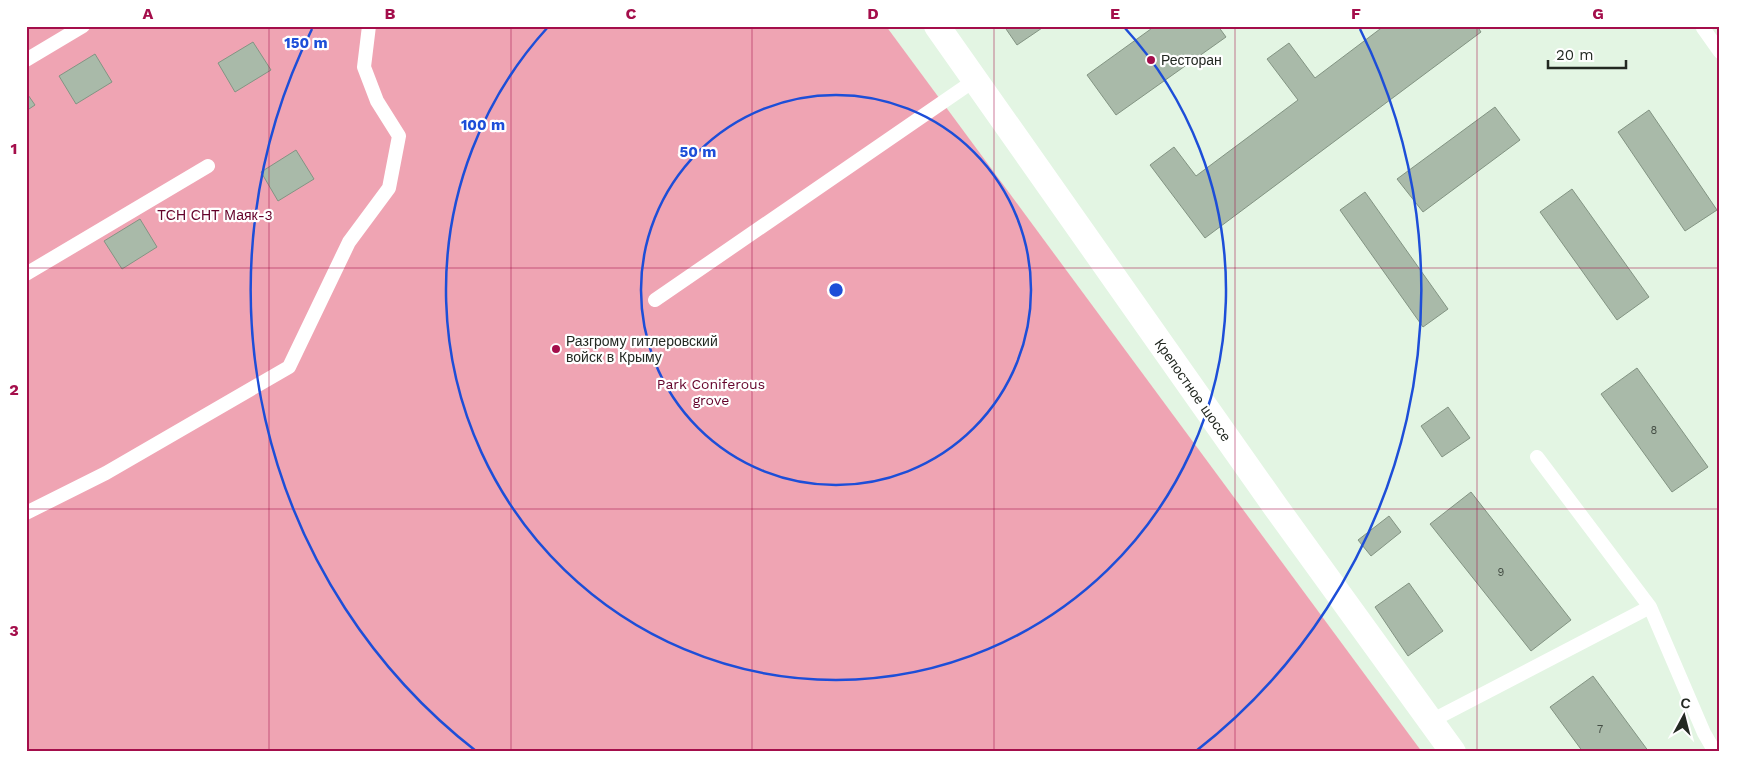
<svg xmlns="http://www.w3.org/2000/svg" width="1746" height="778" viewBox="0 0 1746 778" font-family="'Work Sans',sans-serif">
<rect width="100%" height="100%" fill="#e3f5e3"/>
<!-- green -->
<path fill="#efa4b3" d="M26 26H886L1422 752H26Z"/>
<!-- building -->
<path fill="#a9baa9" stroke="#839483" d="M1004 26H1045L1017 45Z
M1155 26H1218L1226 37 1116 115 1087 75Z
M1384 26H1477L1481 32 1205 238 1150 165 1174 147 1196 176 1298 100 1267 59 1289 43 1315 78Z
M253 42 271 70 235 92 218 63Z
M95 54 112 82 76 104 59 76Z
M26 92 35 105 26 111Z
M1495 107 1520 140 1423 212 1397 179Z
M1649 110 1717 210 1685 231 1618 132Z
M296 150 314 179 278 201 261 172Z
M1572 189 1649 297 1617 320 1540 212Z
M1365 192 1448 309 1423 327 1340 210Z
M140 219 157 247 122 269 104 241Z
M1637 368 1708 467 1672 492 1601 394Z
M1448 407 1470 438 1442 457 1421 426Z
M1471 492 1571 620 1531 651 1430 524Z
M1389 516 1401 532 1371 556 1358 540Z
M1409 583 1443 631 1408 656 1375 607Z
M1593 676 1649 752H1583L1550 707Z"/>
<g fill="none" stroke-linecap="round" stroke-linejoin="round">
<!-- service -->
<path stroke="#fff" stroke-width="14" d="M1704 26 1703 28 1720 52
M26 60 83 26
M26 274 208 166
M655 300 975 80
M1537 457 1650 607
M26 513 106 473 289 367 349 242 389 188 399 136 377 101 364 67 369 26
M1431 721 1650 607 1704 733 1715 752"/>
<!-- minor -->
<path stroke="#fff" stroke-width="26" d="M937 26 1275 506 1453 752"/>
</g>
<!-- grid -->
<path fill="none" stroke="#a40e4b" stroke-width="1" stroke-opacity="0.55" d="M269 26V752M511 26V752M752 26V752M994 26V752M1235 26V752M1477 26V752M26 268H1720M26 509H1720"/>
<!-- distance rings -->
<g fill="none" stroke="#1d4ed8" stroke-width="2.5">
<circle cx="836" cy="290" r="195"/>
<path d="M1124 27A390 390 0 1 1 548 27"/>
<path d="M476 751A585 585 0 0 1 312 29M1360 29A585 585 0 0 1 1196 751"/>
</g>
<!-- markers -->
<g fill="#a40e4b" stroke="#fff" stroke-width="2">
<circle cx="1151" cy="60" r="5"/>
<circle cx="556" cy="349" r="5"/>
</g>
<g text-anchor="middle" stroke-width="4.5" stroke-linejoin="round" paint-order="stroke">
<!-- number labels -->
<g font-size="11" fill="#444d44">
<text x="1654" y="434">8</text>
<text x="1501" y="576">9</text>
<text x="1600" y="733">7</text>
</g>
<!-- poi labels -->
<g font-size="14" fill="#232922" stroke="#fff" text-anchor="start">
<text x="1161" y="65">Ресторан</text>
<text x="566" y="346">Разгрому гитлеровский<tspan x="566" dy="16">войск в Крыму</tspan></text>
</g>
<!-- park labels -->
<g font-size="14" fill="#64022a" stroke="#fff">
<text x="215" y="220">ТСН СНТ Маяк-3</text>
<text x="711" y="389">Park Coniferous<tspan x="711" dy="16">grove</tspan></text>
</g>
<!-- street labels -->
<g font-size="14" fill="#232922" stroke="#fff">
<text transform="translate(1193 390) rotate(55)" y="5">Крепостное шоссе</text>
</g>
</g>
<circle cx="836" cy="290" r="8" fill="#1d4ed8" stroke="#fff" stroke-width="2.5"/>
<g font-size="15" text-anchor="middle" font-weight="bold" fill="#1d4ed8" stroke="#fff" stroke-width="4.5" stroke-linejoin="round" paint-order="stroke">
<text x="306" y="48">150 m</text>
<text x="483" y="130">100 m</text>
<text x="698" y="157">50 m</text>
</g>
<!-- border -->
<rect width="1746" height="778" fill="none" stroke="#ffffff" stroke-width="55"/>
<!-- north arrow -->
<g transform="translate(1684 716) rotate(7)" stroke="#ffffff" stroke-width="4" paint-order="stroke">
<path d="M0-4L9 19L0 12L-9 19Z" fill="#232922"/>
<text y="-8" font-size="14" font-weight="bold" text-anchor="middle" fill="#232922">С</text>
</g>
<!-- scale -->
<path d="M1548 60v8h78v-8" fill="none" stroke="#232922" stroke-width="2.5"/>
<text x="1556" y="60" font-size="15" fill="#232922" stroke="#ffffff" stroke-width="4" paint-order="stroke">20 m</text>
<rect x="28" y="28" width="1690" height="722" fill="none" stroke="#a40e4b" stroke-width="2"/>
<g font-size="16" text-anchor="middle" font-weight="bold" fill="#a40e4b">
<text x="148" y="19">A</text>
<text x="390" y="19">B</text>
<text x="631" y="19">C</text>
<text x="873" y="19">D</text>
<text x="1115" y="19">E</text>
<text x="1356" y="19">F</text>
<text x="1598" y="19">G</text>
<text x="14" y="154">1</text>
<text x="14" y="395">2</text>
<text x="14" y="636">3</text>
</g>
</svg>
